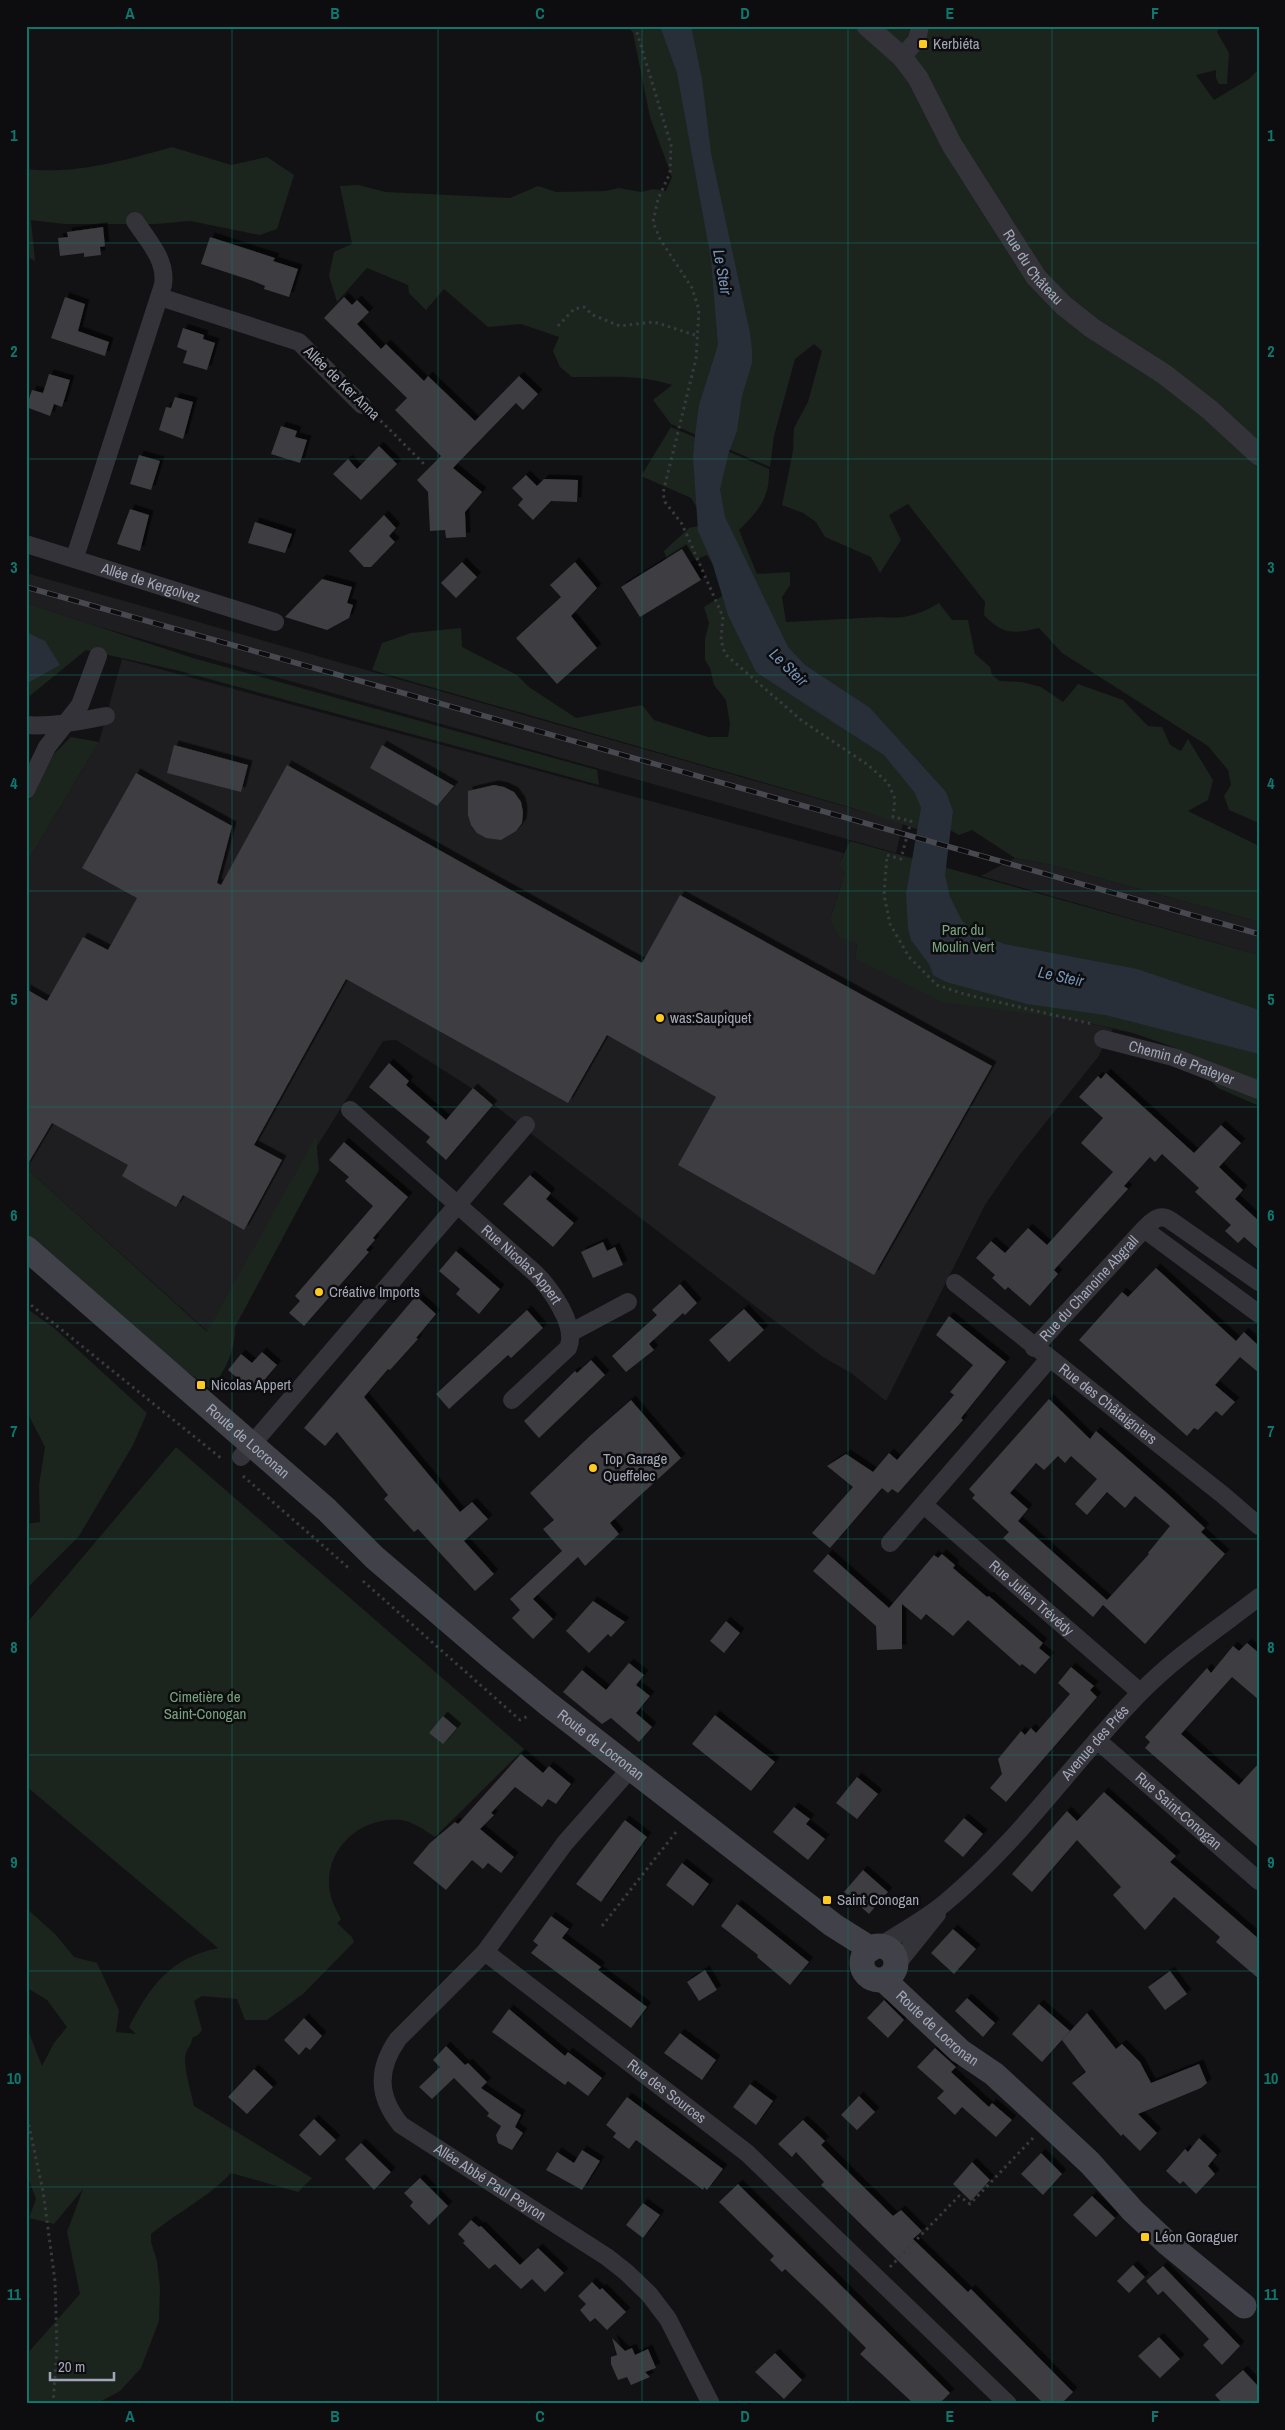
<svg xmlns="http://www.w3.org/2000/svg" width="1285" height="2430" viewBox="0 0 1285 2430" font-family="'Archivo Narrow',sans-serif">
<defs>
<filter id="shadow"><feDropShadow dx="4.5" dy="-4.5" stdDeviation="0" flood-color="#0009"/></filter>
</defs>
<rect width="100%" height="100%" fill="#121214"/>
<!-- built -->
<path fill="#1e1e21" d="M26 573 903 823 896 853 96 626 26 603Z
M122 659 844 853 839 865 845 873 830 919 857 943 855 959 885 973 1113 1029 1098 1057 1018 1157 985 1205 886 1401 851 1373 823 1357 743 1297 476 1091 396 1040 383 1041 309 1159 305 1181 208 1332 26 1168V864L99 742Z
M1015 858 1052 865 1259 922V955L981 876Z"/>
<!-- green -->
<path fill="#1c241e" d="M628 26H905L926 47 924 26H1219L1217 32 1229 53 1227 84H1219L1216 78V70L1196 75 1214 100 1249 79 1259 69V823L1229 810 1224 796 1231 785 1228 770 1208 746 1062 653 1039 628C1013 634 1003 635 984 615L985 602 908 504 889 515 901 540 880 573 871 557 825 537 816 522 803 513 782 505 793 451 794 428 808 402 822 351 814 344 795 359 774 436 770 467 671 424 653 400 672 385C640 374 605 377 572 377L560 367 553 351 559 337 521 324 488 327 444 289 426 310 409 293 408 285 367 268 337 302 329 276 334 252 352 244 340 186 358 185 386 192 510 198 538 186 556 192 605 191 619 188 641 192 653 189 666 191 672 177 650 117 633 33Z
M172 147 231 165 267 157 294 175 277 229 260 235 190 221 156 224H64L31 220 35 261 26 256V169C74 175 126 160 172 147Z
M671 427 769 469C770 498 759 510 739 530L757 574 790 572V585L782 597 786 622 881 617C904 620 920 614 939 603L952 620H968L975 654 990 667 992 675 1000 681 1022 682 1041 687 1063 702 1078 684 1123 700 1148 726 1162 727 1170 745 1181 751 1188 739 1213 780 1208 800 1188 811 1259 846V922L1052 865 1015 858 972 830 959 835 941 825 920 830 849 807 372 670 382 643 411 633 461 628 462 647 517 675 529 687 576 718 642 705 654 720 708 737H728L730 724 726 700 714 685 710 668 705 660V639L709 623 704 607 729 592 707 555 680 566 667 560 664 551 689 528 707 524 691 498 641 476Z
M26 603 193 658 597 770 599 785 180 671 86 650 26 699Z
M71 737 99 742 26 864V807L54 754Z
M850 841 1259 955V1106L1218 1088 1176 1048 1133 1033 1080 1021 943 1002 855 959 857 943 840 938 830 919 845 873 839 865Z
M316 1136 319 1170 235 1327C235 1351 226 1371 210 1389L167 1356 26 1237V1168L207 1332Z
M26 1308 54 1328 147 1413 133 1445 79 1536 26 1589V1524L40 1522 39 1485 45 1447 26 1410Z
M176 1447 524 1749 435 1837C424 1830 414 1822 401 1820 364 1816 328 1845 329 1883 329 1896 335 1908 341 1919L337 1923 352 1937 354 1942 303 1994 267 2020H245L237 1999 202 1996 194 2001 202 2030 198 2035 192 2038C192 2045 188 2047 186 2053 182 2062 192 2095 194 2106L312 2178 298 2192 231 2173C206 2199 178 2212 151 2234V2242L157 2261 160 2288 159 2321 141 2368 120 2391 96 2404H26V2355L80 2294 67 2232 83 2189 54 2224 29 2218 36 2199 26 2172V2025L42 2066 54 2043 67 2027 47 2000 29 1989 26 1985V1908L56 1935 74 1957 97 1963 119 2010 116 2032 136 2034 129 2027C151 1985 169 1959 218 1948L26 1786V1624Z"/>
<!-- water -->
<path fill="#282f39" d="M660 26H691L702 79 711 153 750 333 752 350V363L742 396 737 431 729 452 720 489 725 517 788 647 805 665 870 708 946 792 953 811 945 875 950 897 962 921 979 934 1004 944 1137 969 1259 1010V1054L1105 1015 1027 1004 946 982 933 975 929 964 911 940 908 928 906 894 921 808 915 793 884 755 756 672 728 615 712 562 698 531 693 457 695 435 699 405 718 345 711 259 677 73Z
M26 632 45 641 60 665 26 684Z"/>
<!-- building -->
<path fill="#3c3c42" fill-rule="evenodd" filter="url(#shadow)" d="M103 227 105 246 100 247 101 255 84 257V253L60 256 58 238 68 237 67 232Z
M210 237 275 258 273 261 298 269 289 297 264 289 265 286 253 281 201 264Z
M65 297 85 304 78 331 109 342 105 356 51 338Z
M344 297 352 305 357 300 369 312 357 324 381 349 386 344 424 381 428 376 475 421 519 376 538 394 523 410 516 403 453 468 482 492 465 512 466 537 446 538 445 530 430 531 428 492 417 480 441 456 395 410 407 398 324 318Z
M183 328 204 335 203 339 215 343 207 370 183 363 187 351 177 347Z
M49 374 70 380 62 407 54 404 50 416 26 407 32 390 43 393Z
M175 397 193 402 183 439 159 430 166 407 171 408Z
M281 426 297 431 295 437 307 440 300 463 271 454Z
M379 446 397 464 361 500 333 474 348 459 357 469Z
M139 455 160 461 151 490 130 484Z
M526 475 537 486 544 479 578 480 577 502 551 501 533 520 518 505 523 499 512 488Z
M130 509 149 515 140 551 117 544Z
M384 515 396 528 389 536 395 542 371 567H364L349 551Z
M255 522 292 534 285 553 248 543Z
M682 549 701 580 640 617 621 587Z
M462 562 477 577 456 598 441 583Z
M575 562 597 588 571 616 597 648 557 684 516 638 561 597 550 585Z
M322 579 352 587 347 603 353 605 349 618 327 630 285 617Z
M174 745 248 765 241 792 167 773Z
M382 745 454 786 437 806 370 768Z
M287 765 642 963 680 895 992 1066 874 1275 678 1165 716 1097 607 1035 568 1103 346 979 254 1145 282 1160 244 1230 183 1195 176 1207 144 1189 122 1176 128 1165 52 1123 26 1167V989L47 1001 83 937 108 950 137 898 82 868 136 773 232 826 217 883 221 885Z
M494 785 504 787 514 792 521 802 523 812 522 823 516 831 501 840 486 838 477 833 471 825 468 815V791Z
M389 1063 409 1081 406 1085 446 1120 473 1088 493 1105 446 1160 426 1142 430 1137 369 1087Z
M1106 1073 1194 1153 1221 1125 1241 1143 1219 1167 1243 1190 1235 1199 1259 1221V1250L1244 1237 1238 1243 1225 1231 1231 1225 1195 1192 1199 1188 1162 1154 1155 1162 1150 1157 1124 1186 1128 1189 1054 1270 1058 1274 1030 1306 1008 1287 1005 1290 992 1278 995 1275 976 1258 991 1241 1005 1253 1028 1228 1047 1245 1113 1172 1081 1143 1103 1118 1079 1097 1098 1076 1101 1079Z
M344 1142 408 1197 373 1238 375 1240 366 1250 369 1252 304 1326 289 1313 300 1301 295 1296 373 1206 345 1181 349 1177 329 1160Z
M530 1175 551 1193 546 1199 574 1223 553 1247 503 1204Z
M603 1242 607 1251 615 1247 623 1265 593 1278 581 1252Z
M456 1251 500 1289 479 1314 456 1294 460 1289 439 1271Z
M1156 1268 1236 1341 1244 1332 1259 1346V1373L1240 1357 1215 1385 1235 1402 1222 1416 1216 1411 1198 1430 1194 1428 1187 1436 1079 1340 1122 1292 1128 1297Z
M680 1284 697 1303 685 1315 683 1313 649 1344 654 1350 626 1372 612 1356 657 1315 652 1310Z
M416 1296 436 1314 416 1338 418 1339 390 1370 388 1369 364 1397 460 1512 472 1502 488 1519 464 1541 494 1574 475 1591 418 1529 414 1532 384 1499 388 1495 337 1432 325 1446 304 1428Z
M744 1309 764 1330 729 1362 709 1340Z
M527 1310 543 1328 511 1358 508 1355 449 1409 436 1394Z
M949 1316 1006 1362 961 1418 963 1420 898 1493 892 1489 888 1493 882 1488 830 1548 812 1533 853 1487 827 1466 846 1454 873 1472 889 1453 897 1460 954 1395 950 1392 973 1365 936 1335Z
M262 1352 277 1365 254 1392 228 1370 241 1354 252 1363Z
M591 1360 605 1375 539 1438 524 1421 575 1371 577 1373Z
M1049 1399 1090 1439 1096 1431 1168 1494 1205 1528 1201 1532 1225 1554 1145 1644 1103 1605 1093 1617 1003 1538 1009 1532 972 1498 975 1495 969 1489ZM1058 1456 1065 1463 1071 1456 1097 1479 1075 1504 1087 1515 1107 1492 1125 1508 1135 1496 1170 1526 1148 1553 1149 1554 1107 1600 1018 1521 1028 1509 1010 1493 1036 1463 1044 1470Z
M631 1400 681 1458 610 1523 619 1534 585 1566 578 1557 533 1599 553 1619 533 1639 512 1618 520 1610 510 1599 562 1551 543 1529 554 1520 530 1493 591 1435Z
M828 1554 889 1608 934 1555 938 1558 942 1554 955 1565 953 1568 987 1597 989 1596 1043 1643 1039 1648 1050 1657 1035 1674 1022 1664 1020 1666 968 1620 953 1636 926 1614 921 1620 902 1604V1649L877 1650 876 1626 813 1571Z
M593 1601 625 1622 611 1637 608 1634 589 1653 566 1631Z
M726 1621 740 1633 724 1653 710 1641Z
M1247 1643 1259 1653V1700L1232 1677 1181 1734 1239 1785 1259 1763V1848L1145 1748 1150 1742 1145 1737 1207 1668 1211 1673 1233 1646 1239 1651Z
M629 1663 644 1675 636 1685 650 1696 636 1713 652 1727 639 1742 611 1718 602 1724 563 1692 582 1670 606 1690Z
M1071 1667 1094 1686 1090 1690 1097 1697 1006 1802 990 1788 1002 1774 998 1759 1021 1731 1025 1735 1031 1728 1036 1733 1070 1694 1058 1683Z
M715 1715 775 1762 751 1791 692 1744Z
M443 1716 457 1728 443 1744 429 1733Z
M521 1754 543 1773 549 1766 571 1784 556 1804 548 1799 542 1807 515 1787 491 1813 494 1815 480 1829 514 1857 501 1873 488 1863 483 1869 472 1860 446 1890 413 1863 430 1843 455 1822 458 1824Z
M857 1777 878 1794 857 1819 836 1803Z
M1104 1792 1176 1856 1170 1862 1259 1939V1979L1216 1942 1220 1937 1174 1897 1145 1930 1113 1895 1121 1887 1077 1840 1032 1892 1012 1874 1067 1811 1077 1821Z
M794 1807 810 1819 806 1824 825 1839 808 1860 773 1832Z
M964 1818 983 1834 963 1857 944 1841Z
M625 1820 647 1837 601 1902 576 1884Z
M682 1863 709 1884 693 1906 666 1885Z
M863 1870 888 1892 869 1914 844 1892Z
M737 1904 809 1962 790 1985 757 1957 758 1955 721 1926Z
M551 1916 569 1929 562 1938 601 1967 598 1970 647 2007 631 2028 531 1953 538 1945 533 1941Z
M953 1929 976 1949 954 1974 931 1953Z
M705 1970 717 1990 699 2001 687 1982Z
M1170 1971 1187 1994 1165 2010 1148 1987Z
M967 1998 995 2023 983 2037 955 2011Z
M884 2000 904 2020 888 2038 867 2018Z
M1039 2004 1070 2031 1042 2062 1012 2034Z
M509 2009 565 2056 568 2052 602 2078 588 2096 568 2081 565 2085 492 2032Z
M1087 2013 1116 2049 1122 2044 1140 2062 1151 2083 1199 2064 1207 2083 1201 2088 1138 2114 1157 2133 1140 2151 1123 2134 1121 2136 1072 2083 1086 2072 1062 2040Z
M304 2018 322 2036 310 2050 306 2047 299 2055 284 2040Z
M680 2033 716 2060 702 2080 664 2053Z
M446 2046 465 2065 468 2063 487 2082 481 2088 521 2115 515 2127 523 2133 512 2150 498 2143 496 2135 501 2126 487 2116 489 2113 454 2078 432 2099 419 2087 440 2067 433 2060Z
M935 2048 956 2067 951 2072 989 2107 992 2103 1012 2120 996 2137 962 2107 955 2115 937 2098 944 2091 917 2067Z
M254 2069 273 2087 247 2114 228 2097Z
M750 2084 773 2101 756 2125 733 2107Z
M859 2096 875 2112 857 2130 841 2115Z
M627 2097 723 2169 707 2190 704 2187 703 2190 636 2140 629 2149 613 2137 616 2133 606 2125Z
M314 2119 336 2140 320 2156 299 2135Z
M803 2120 825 2141 821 2145 893 2216 901 2210 922 2231 913 2239 968 2292 971 2289 1073 2392 1061 2404H1044L821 2185 824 2182 796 2152 792 2157 778 2144Z
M1199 2138 1217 2155 1208 2166 1215 2174 1196 2194 1183 2181 1180 2184 1166 2171 1185 2149 1188 2152Z
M361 2143 391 2172 374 2190 345 2159Z
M582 2150 600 2161 582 2190 546 2170 557 2152 574 2163Z
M1041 2153 1062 2174 1043 2195 1021 2174Z
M972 2162 990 2180 971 2201 953 2184Z
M420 2178 448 2206 429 2225 410 2206 413 2202 404 2193Z
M738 2184 950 2393 939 2404H914L860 2354 866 2348 825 2307 785 2269 782 2272 770 2260 774 2256 719 2202Z
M1092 2196 1115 2218 1096 2237 1073 2215Z
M643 2203 660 2215 643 2238 626 2225Z
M471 2220 479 2227 481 2226 520 2265 538 2248 564 2273 545 2292 532 2279 521 2289 495 2264 489 2269 463 2243 465 2241 458 2234Z
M1133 2265 1145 2277 1129 2293 1117 2281Z
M1163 2266 1240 2346 1222 2365 1203 2345 1209 2339 1163 2291 1158 2295 1146 2281Z
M592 2282 600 2290 602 2288 626 2312 607 2330 595 2318 590 2322 580 2310 586 2304 578 2296Z
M1159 2337 1180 2359 1160 2378 1138 2356Z
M612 2338 625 2351 632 2348 635 2355 648 2349 656 2368 645 2372 650 2377 631 2385 627 2377 618 2380 611 2364V2357L617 2355Z
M775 2353 802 2380 784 2399 755 2372Z
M1243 2370 1259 2387V2404H1223L1215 2395Z"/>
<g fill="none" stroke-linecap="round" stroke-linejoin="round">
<!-- path -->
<path stroke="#393a40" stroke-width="3" stroke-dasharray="2.5 4" stroke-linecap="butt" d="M635 26 671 145 670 173 658 199 653 222 660 239 692 288 699 310 696 359 663 493 665 502 682 524 723 617 721 640 725 654 801 720 868 765 888 783 895 799 893 817 911 821 901 859 887 855 884 895 890 924 909 957 937 985 964 994 1092 1024
M558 326 574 309 584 307 593 315 620 326 654 322 698 336
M376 416 425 465
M26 1301 222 1459
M243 1476 351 1570
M363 1581 520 1720 528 1716
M602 1926 676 1832
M26 2112 43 2191 55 2281 57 2348 53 2404
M890 2267 959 2196 970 2204 1033 2138"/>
<!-- minor -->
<g stroke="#333339" stroke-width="18">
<path d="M902 57 917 40 920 26"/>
<path d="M160 297 299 342 362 405"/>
<path id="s1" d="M26 544 275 622"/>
<path d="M75 557 163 285C167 260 148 241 135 221"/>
<path d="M26 725C53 727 80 721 106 716"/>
<path d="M26 790 47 747 80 705 98 656"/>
<path id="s2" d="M1103 1039 1173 1057 1259 1090"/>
<path id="s3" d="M350 1110 535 1273C550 1288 578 1326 568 1348L512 1400"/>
<path d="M1144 1229 1259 1314"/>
<path id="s4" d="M955 1283 1223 1495 1259 1526"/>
<path d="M570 1333 628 1302"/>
<path id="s5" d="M1034 1348 1144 1229C1152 1221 1159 1213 1170 1220L1259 1282"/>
<path d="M241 1457 526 1125"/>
<path id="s6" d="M924 1505 1140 1692"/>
<path d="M890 1543 1049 1359"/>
<path id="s7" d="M1097 1740 1259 1881"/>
<path id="s8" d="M631 1768 565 1843 485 1952 398 2039C377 2069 377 2096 401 2125L607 2257 626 2272 649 2294 668 2319 711 2404"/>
<path id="s9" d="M880 1946C901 1932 926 1919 946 1902 1020 1841 1074 1760 1141 1692 1176 1656 1219 1628 1259 1597"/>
<path id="s10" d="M485 1952 747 2153 1008 2404"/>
<path d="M896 1965 937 1914"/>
</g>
<!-- tertiary -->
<path stroke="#333339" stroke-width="21" id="s11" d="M867 26 902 57 918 78 952 145 1036 277 1063 305 1092 328 1164 374 1210 410 1259 455"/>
<!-- secondary -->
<g stroke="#414249" stroke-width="25">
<path id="s12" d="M26 1248 327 1510 374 1557 492 1658 548 1704 833 1925 871 1949"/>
<circle cx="879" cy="1963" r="17"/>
<path id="s13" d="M884 1980 960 2051 994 2074 1031 2108 1090 2163 1133 2211 1166 2242 1244 2306"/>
</g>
<defs>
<path id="rail" d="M26 587 1259 934"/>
</defs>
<!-- rail casing -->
<use href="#rail" stroke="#484950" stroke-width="5.5"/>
<!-- rail -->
<use href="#rail" stroke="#0d0d0f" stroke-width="4" stroke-dasharray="11" stroke-linecap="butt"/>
</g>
<!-- grid -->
<path fill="none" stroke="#0f766e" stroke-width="1" stroke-opacity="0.55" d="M232 26V2404M438 26V2404M642 26V2404M848 26V2404M1052 26V2404M26 243H1259M26 459H1259M26 675H1259M26 891H1259M26 1107H1259M26 1323H1259M26 1539H1259M26 1755H1259M26 1971H1259M26 2187H1259"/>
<!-- markers -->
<g fill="#ffca1f" stroke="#0d0d0f" stroke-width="2">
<rect x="918" y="39" width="10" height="10" rx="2.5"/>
<circle cx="660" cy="1018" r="5"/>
<circle cx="319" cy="1292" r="5"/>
<rect x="196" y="1380" width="10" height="10" rx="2.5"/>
<circle cx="593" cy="1468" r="5"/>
<rect x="822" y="1895" width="10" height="10" rx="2.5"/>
<rect x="1140" y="2232" width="10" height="10" rx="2.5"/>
</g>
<g text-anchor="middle" stroke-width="5" stroke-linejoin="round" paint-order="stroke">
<!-- poi labels -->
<g font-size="15" fill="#a2a6b6" stroke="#0d0d0f" text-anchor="start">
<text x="933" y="49">Kerbiéta</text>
<text x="670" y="1023">was:Saupiquet</text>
<text x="329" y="1297">Créative Imports</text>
<text x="211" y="1390">Nicolas Appert</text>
<text x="603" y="1464">Top Garage<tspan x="603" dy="17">Queffelec</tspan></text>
<text x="837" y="1905">Saint Conogan</text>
<text x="1155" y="2242">Léon Goraguer</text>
</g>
<!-- street labels -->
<g font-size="15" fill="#a2a6b6" stroke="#0d0d0f">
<text dy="5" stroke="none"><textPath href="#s11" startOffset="295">Rue du Château</textPath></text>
<text transform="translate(342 383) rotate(44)" y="5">Allée de Ker Anna</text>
<text dy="5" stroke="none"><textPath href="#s1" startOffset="131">Allée de Kergolvez</textPath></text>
<text dy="5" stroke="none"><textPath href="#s2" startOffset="82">Chemin de Prateyer</textPath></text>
<text dy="5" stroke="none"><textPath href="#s3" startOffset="231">Rue Nicolas Appert</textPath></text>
<text dy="5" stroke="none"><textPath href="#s5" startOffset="81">Rue du Chanoine Abgrall</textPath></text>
<text dy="5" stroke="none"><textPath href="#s4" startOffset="195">Rue des Châtaigniers</textPath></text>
<text dy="5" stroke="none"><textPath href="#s12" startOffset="294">Route de Locronan</textPath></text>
<text dy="5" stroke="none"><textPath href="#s6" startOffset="142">Rue Julien Trévédy</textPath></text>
<text dy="5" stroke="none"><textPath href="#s9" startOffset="298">Avenue des Prés</textPath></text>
<text dy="5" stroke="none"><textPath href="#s12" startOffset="760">Route de Locronan</textPath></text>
<text dy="5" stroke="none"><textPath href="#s7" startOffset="108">Rue Saint-Conogan</textPath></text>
<text dy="5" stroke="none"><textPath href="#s13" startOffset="72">Route de Locronan</textPath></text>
<text dy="5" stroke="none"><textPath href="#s10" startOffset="229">Rue des Sources</textPath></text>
<text dy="5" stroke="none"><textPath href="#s8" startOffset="558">Allée Abbé Paul Peyron</textPath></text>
</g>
<!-- park labels -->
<g font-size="15" fill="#78a37e" stroke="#0d0d0f">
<text x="963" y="935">Parc du<tspan x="963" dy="17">Moulin Vert</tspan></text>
<text x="205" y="1702">Cimetière de<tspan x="205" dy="17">Saint-Conogan</tspan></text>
</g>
<!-- water labels -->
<g font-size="16" font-style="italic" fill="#7691b4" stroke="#0d0d0f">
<text transform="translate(723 272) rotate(80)" y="6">Le Steir</text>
<text transform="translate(789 667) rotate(44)" y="6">Le Steir</text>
<text transform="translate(1061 976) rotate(12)" y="6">Le Steir</text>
</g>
</g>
<!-- border -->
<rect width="1285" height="2430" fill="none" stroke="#0d0d0f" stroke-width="55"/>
<!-- scale -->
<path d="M50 2372v8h64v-8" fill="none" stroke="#a2a6b6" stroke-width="2.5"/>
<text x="58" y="2372" font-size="15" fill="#a2a6b6" stroke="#0d0d0f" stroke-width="4" paint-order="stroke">20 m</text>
<rect x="28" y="28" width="1230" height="2374" fill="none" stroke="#0f766e" stroke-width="2"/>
<g font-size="16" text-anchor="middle" font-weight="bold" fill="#0f766e">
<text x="130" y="19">A</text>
<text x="335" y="19">B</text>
<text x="540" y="19">C</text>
<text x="745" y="19">D</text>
<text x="950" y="19">E</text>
<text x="1155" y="19">F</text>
<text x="14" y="141">1</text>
<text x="1271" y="141">1</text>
<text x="14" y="357">2</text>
<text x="1271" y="357">2</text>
<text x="14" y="573">3</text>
<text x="1271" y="573">3</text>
<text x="14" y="789">4</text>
<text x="1271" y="789">4</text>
<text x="14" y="1005">5</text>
<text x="1271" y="1005">5</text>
<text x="14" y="1221">6</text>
<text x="1271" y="1221">6</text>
<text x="14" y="1437">7</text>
<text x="1271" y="1437">7</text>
<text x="14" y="1653">8</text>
<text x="1271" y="1653">8</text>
<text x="14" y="1868">9</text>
<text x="1271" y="1868">9</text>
<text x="14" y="2084">10</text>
<text x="1271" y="2084">10</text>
<text x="14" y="2300">11</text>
<text x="1271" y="2300">11</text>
<text x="130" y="2422">A</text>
<text x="335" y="2422">B</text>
<text x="540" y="2422">C</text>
<text x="745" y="2422">D</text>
<text x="950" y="2422">E</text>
<text x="1155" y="2422">F</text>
</g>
</svg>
